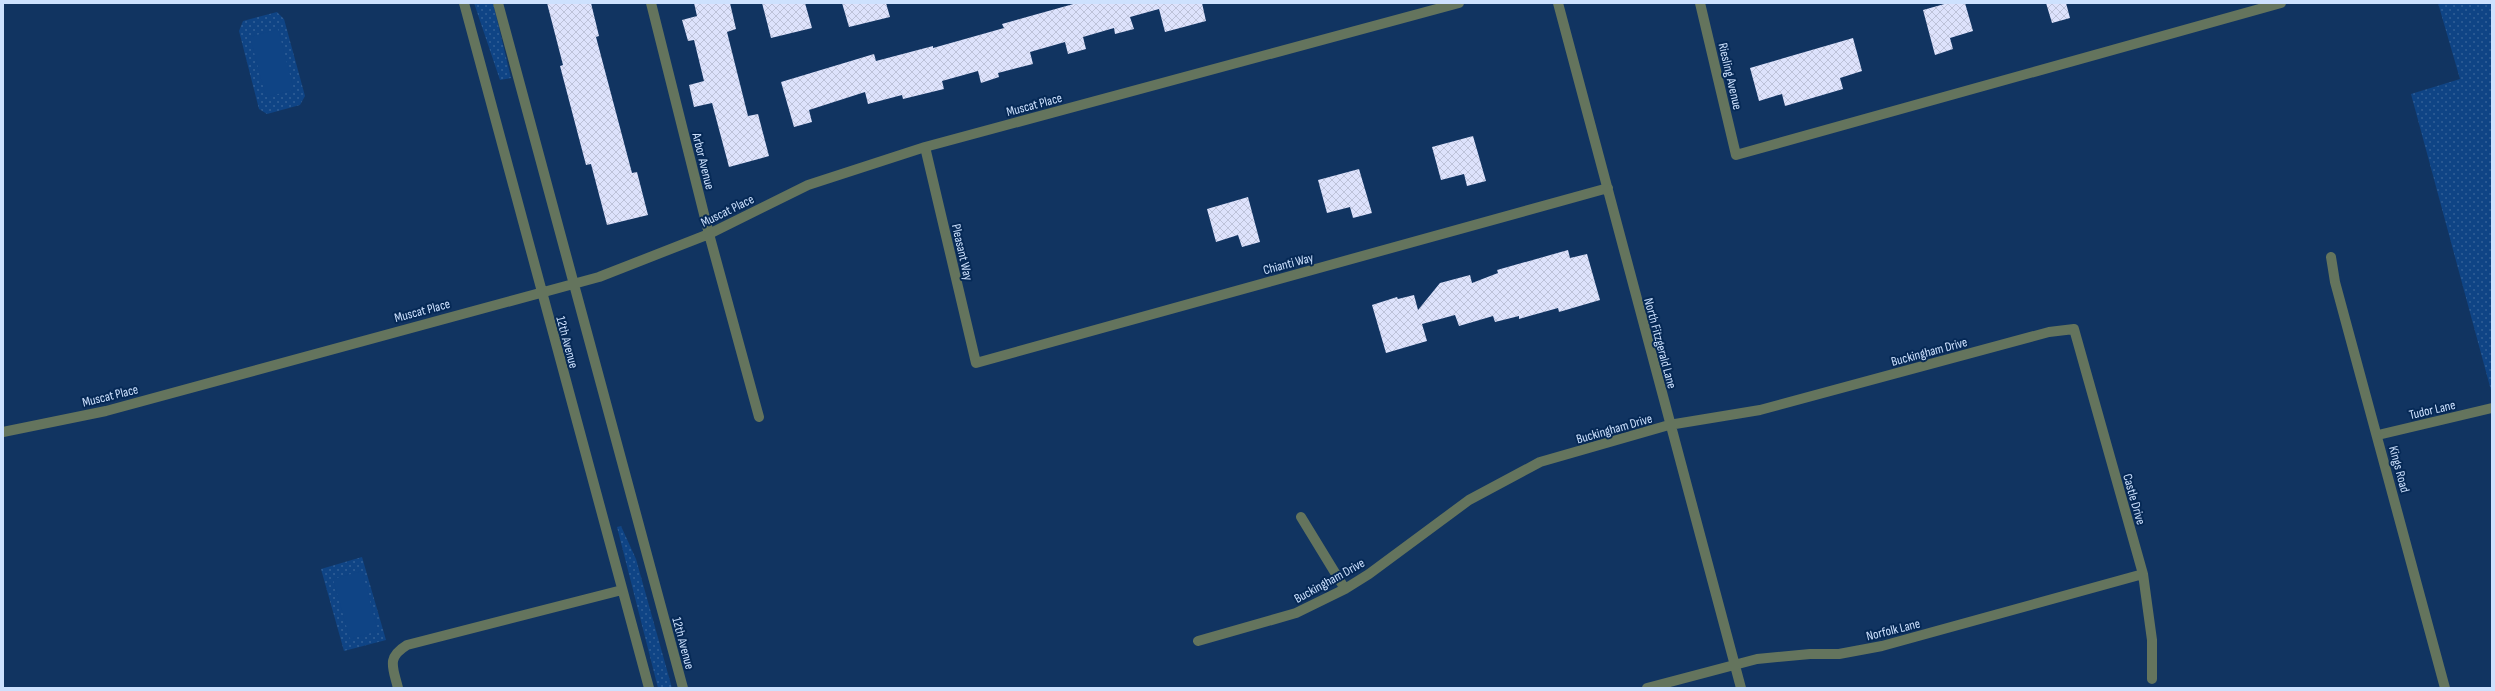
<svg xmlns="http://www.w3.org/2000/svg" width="2495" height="691" viewBox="0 0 2495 691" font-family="'Sofia Sans Condensed',sans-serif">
<defs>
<pattern id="green-dots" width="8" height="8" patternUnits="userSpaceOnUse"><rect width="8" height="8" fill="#0f4485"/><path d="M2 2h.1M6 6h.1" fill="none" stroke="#315f97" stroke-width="1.8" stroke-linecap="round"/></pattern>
<pattern id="building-cross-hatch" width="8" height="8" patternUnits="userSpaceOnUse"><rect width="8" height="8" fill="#dde2fc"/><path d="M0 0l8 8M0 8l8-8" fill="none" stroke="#bdc2d9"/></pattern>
</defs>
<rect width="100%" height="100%" fill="#113461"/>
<!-- green -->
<path fill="url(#green-dots)" d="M474 3H493L511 78 500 80Z
M2438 3H2492V394L2411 94 2460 79Z
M277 12 284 19 305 96 300 105 267 114 259 109 239 31 243 21Z
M621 526 636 559 672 688H658L617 527Z
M362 557 386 640 344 651 321 569Z"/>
<!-- pitch -->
<path fill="#0f4485" d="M278 29 294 90 266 97 250 37Z
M362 571 378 631 350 639 333 579Z"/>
<!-- building -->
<path fill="url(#building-cross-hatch)" d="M547 3H591L599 36 596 37 632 173 637 172 648 215 607 225 591 164 586 165 560 66 563 65Z
M694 3H730L736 29 727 32 748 116 758 114 769 156 729 167 712 103 694 107 689 85 704 81 694 40 688 41 682 20 697 16Z
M762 3H805L812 28 771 38Z
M842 3H886L890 17 849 27Z
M1077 3H1202L1206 21 1165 32 1159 9 1130 17 1134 29 1115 34 1114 28 1083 37 1086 49 1068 54 1065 42 1030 52 1033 64 998 73 999 77 981 83 978 71 942 81 944 89 903 99 902 95 868 104 865 92 809 110 812 122 794 127 781 82 874 54 876 61 933 46V48L1004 28 1002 24Z
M1948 3H1965L1973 31 1950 38 1953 49 1935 55 1923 10Z
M2046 3H2066L2070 18 2052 23Z
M1853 38 1862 71 1840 78 1843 89 1785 106 1782 94 1759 101 1750 68Z
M1473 136 1486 181 1467 186 1464 174 1441 180 1432 147Z
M1359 169 1372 213 1353 218 1350 207 1327 213 1318 180Z
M1248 197 1260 242 1242 247 1238 235 1216 242 1207 209Z
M1568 250 1570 258 1587 254 1600 300 1559 312 1558 308 1519 319V316L1495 322 1493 316 1459 326 1455 315 1422 324 1427 341 1386 353 1372 305 1397 297 1398 299 1414 295 1418 310 1440 283 1470 275 1472 283 1498 273 1497 270Z"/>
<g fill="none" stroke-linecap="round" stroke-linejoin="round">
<!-- minor -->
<path stroke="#64745d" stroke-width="10" d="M464 3 649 688
M498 3 683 688
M651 3 709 234 759 417
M1558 3 1741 688
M1700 3 1736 155 2281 3
M925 147 976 363 1608 188
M2331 257 2335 282 2445 688
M3 432 106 411 599 277 709 234 808 185 925 147 1459 3
M2378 435 2492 408
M1301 517 1345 589
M1198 641 1296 613 1345 589 1369 574 1469 500 1540 462 1669 425 1760 410 2049 332 2074 329 2143 574 2152 640V679
M398 688C393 667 386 658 407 645L622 590
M1647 688 1757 659 1810 654H1839L1882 646 2143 574"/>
</g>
<g text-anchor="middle" stroke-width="4" stroke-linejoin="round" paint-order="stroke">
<!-- street labels -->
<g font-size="13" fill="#cde1fe" stroke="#062956">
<text transform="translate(1731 76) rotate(77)" y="5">Riesling Avenue</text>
<text transform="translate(1034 104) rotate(-15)" y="5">Muscat Place</text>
<text transform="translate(704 161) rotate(76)" y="5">Arbor Avenue</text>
<text transform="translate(727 210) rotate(-26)" y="5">Muscat Place</text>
<text transform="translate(963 252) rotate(77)" y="5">Pleasant Way</text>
<text transform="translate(1288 263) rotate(-15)" y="5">Chianti Way</text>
<text transform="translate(422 310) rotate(-15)" y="5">Muscat Place</text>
<text transform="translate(568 342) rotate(75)" y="5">12th Avenue</text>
<text transform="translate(1661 343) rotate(75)" y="5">North Fitzgerald Lane</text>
<text transform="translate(1929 351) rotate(-15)" y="5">Buckingham Drive</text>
<text transform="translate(110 395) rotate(-14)" y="5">Muscat Place</text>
<text transform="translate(2432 409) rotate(-13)" y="5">Tudor Lane</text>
<text transform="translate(1614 428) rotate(-16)" y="5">Buckingham Drive</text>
<text transform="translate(2400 469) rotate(75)" y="5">Kings Road</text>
<text transform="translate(2135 499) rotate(74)" y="5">Castle Drive</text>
<text transform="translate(1329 580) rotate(-29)" y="5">Buckingham Drive</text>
<text transform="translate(1893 629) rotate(-14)" y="5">Norfolk Lane</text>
<text transform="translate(684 643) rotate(75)" y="5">12th Avenue</text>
</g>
</g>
<!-- border -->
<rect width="2495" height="691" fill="none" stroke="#cde1fe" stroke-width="8"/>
</svg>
